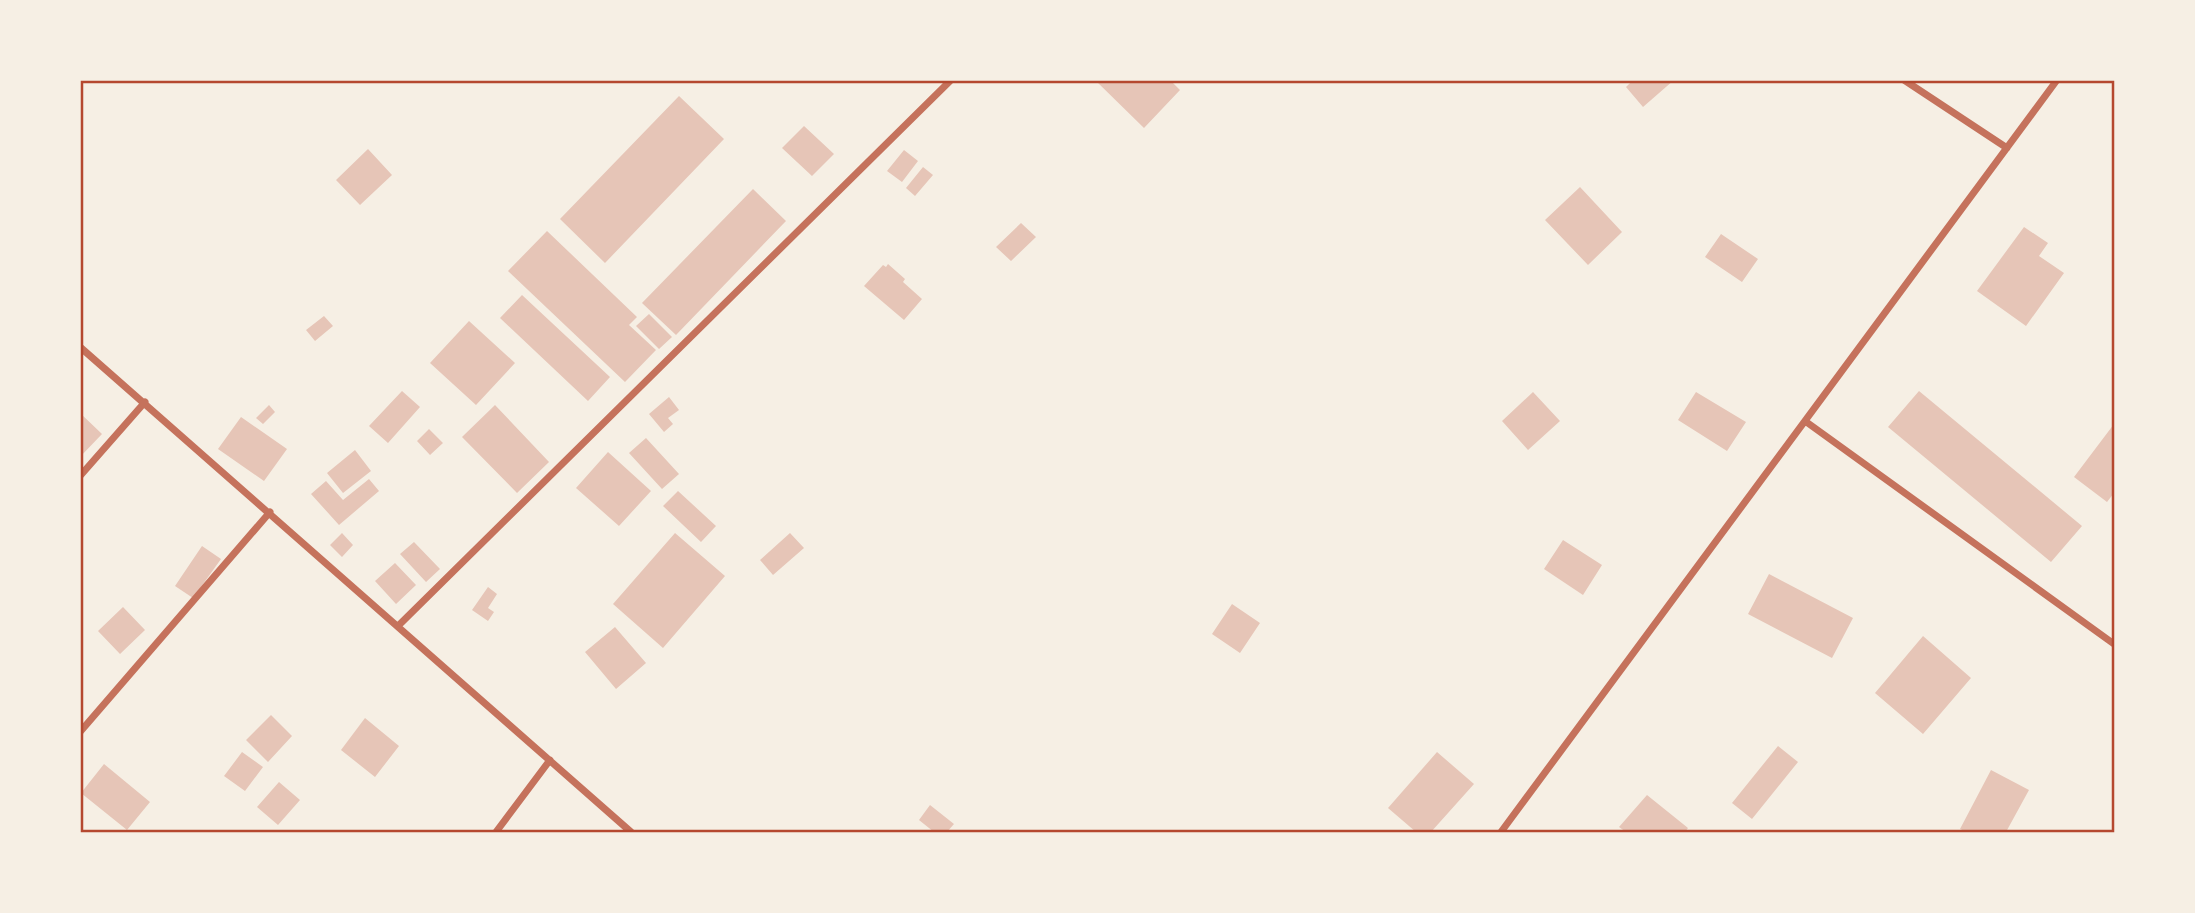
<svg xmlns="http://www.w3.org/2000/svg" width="2195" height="913" viewBox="0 0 2195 913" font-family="Mulish,sans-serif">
<rect width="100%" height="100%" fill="#f6efe4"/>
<!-- building -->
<path fill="#e6c5b7" d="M1095 80H1170L1180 90 1144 128Z
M1633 80H1674L1643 107 1626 87Z
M679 96 724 139 605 263 560 219Z
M804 126 834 154 812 176 782 148Z
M368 149 392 175 360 205 336 180Z
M904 150 918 161 902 182 887 171Z
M923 167 933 175 915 196 906 188Z
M1580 187 1622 232 1588 265 1545 220Z
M753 189 786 221 676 335 642 303Z
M1021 223 1036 237 1011 261 996 247Z
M2024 227 2048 243 2039 256 2064 273 2026 326 1977 291Z
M547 231 637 317 629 325 656 350 625 382 508 271Z
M1721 234 1758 259 1742 282 1705 257Z
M888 264 905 279 903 282 922 299 904 320 864 286 883 265 886 267Z
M522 295 610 377 588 401 500 318Z
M649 314 672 337 659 349 636 326Z
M324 316 333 326 315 341 306 330Z
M469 321 515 363 476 405 430 363Z
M402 391 420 407 388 443 369 426Z
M1919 391 2082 526 2051 562 1888 427Z
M1533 392 1560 421 1528 450 1502 421Z
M1696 392 1746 422 1727 451 1678 420Z
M669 397 679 410 668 418 673 424 664 432 649 414Z
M269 405 275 412 263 424 256 418Z
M495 405 549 462 517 493 462 437Z
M80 413 102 434 80 457Z
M241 417 287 449 264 481 218 449Z
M2114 424V493L2107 502 2074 477Z
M429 429 443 443 430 455 417 441Z
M646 438 679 474 662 489 629 453Z
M355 450 371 471 343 493 327 473Z
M608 452 651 491 619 526 576 488Z
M369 479 379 491 339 525 311 494 326 481 343 500Z
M678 491 716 526 701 542 663 506Z
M342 533 353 545 342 557 330 545Z
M675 533 725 576 663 648 613 604Z
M790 533 804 548 773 575 760 560Z
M1563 540 1602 565 1583 595 1544 569Z
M414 542 440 569 426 582 400 554Z
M202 546 221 559 193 598 175 586Z
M395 563 416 585 396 604 375 581Z
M1769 574 1853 618 1832 658 1748 614Z
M488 587 497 594 488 608 494 612 488 621 472 610Z
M1232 604 1260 623 1240 653 1212 634Z
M123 607 145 630 120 654 98 631Z
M615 627 646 663 616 689 585 652Z
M1923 636 1971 678 1923 734 1875 693Z
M271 715 292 736 268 762 246 740Z
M365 718 399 746 375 777 341 750Z
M1778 746 1798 762 1752 819 1732 803Z
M242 752 263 767 245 791 224 776Z
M1437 752 1474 784 1431 832H1416L1388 808Z
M104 764 150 802 127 830 81 793Z
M1991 770 2029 790 2006 832H1967L1960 829Z
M279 782 300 800 278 825 257 807Z
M1647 795 1688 828 1685 832H1626L1619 827Z
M930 805 954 824 947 832H934L919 820Z"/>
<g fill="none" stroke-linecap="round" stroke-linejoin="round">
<!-- minor -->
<path stroke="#c5725c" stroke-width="7" d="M1904 80 2007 148
M80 347 631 832
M1805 421 2114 644
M80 476 145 402
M398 626 951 80
M80 732 270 512
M496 832 550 760
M1501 832 2057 80"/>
</g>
<!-- border -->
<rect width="2195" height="913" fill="none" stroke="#f6efe4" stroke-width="164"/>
<rect x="82" y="82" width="2031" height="749" fill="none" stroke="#b5482f" stroke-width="2.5"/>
</svg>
